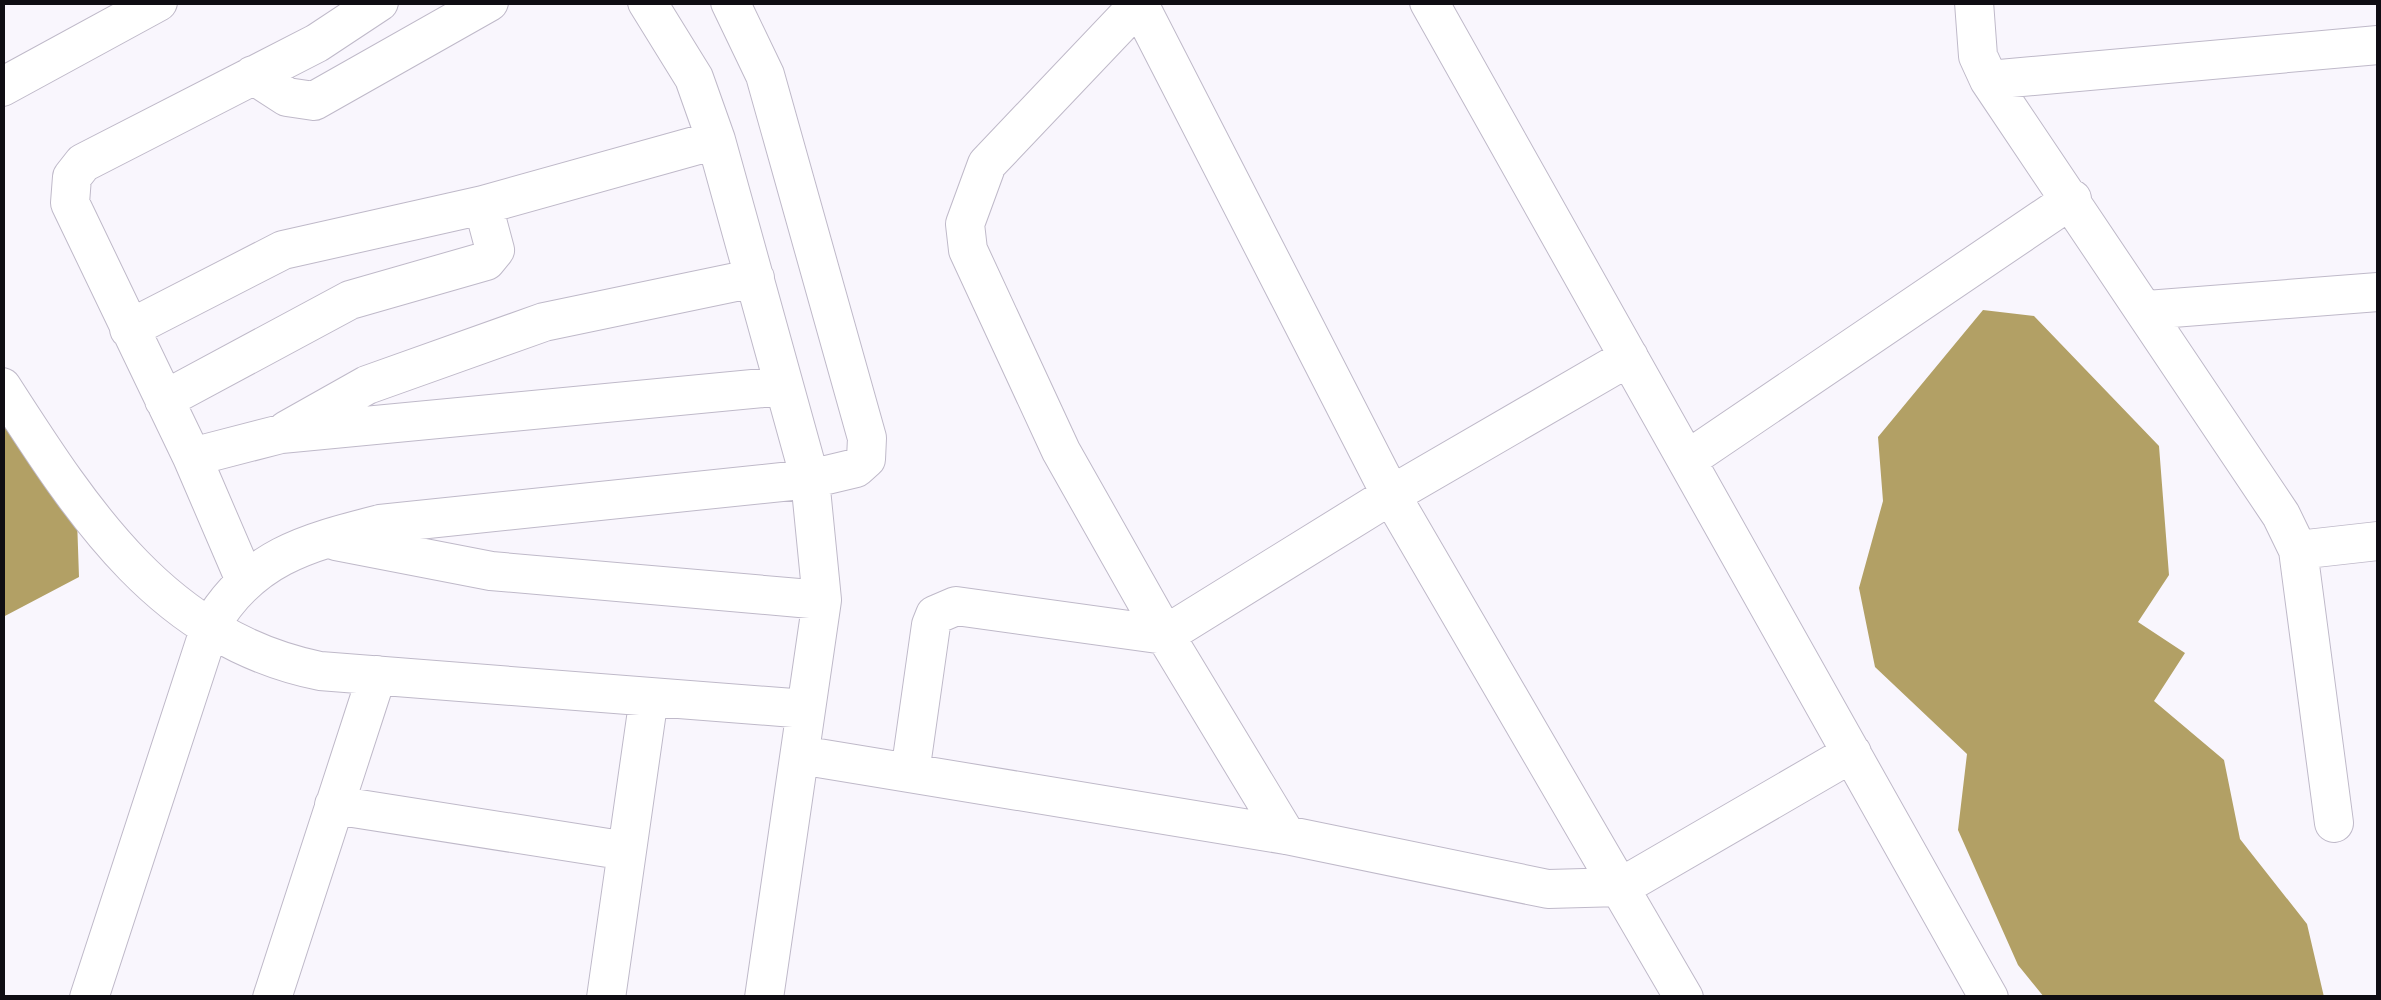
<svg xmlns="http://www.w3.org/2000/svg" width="2381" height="1000" viewBox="0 0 2381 1000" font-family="Signika,sans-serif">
<rect width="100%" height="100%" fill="#f9f6fd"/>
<!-- water -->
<path fill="#b2a065" d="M1983 310 2034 316 2159 446 2169 575 2138 622 2185 653 2154 701 2224 760 2240 839 2307 924 2324 997H2044L2018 965 1958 830 1967 754 1875 667 1859 588 1883 501 1878 437Z
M2 416 77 519 79 577 3 617Z"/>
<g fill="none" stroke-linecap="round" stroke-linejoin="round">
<defs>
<path id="minor" d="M647 2 694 78 716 140 810 479 822 600 764 998
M1141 2 987 164 965 224 968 250 1061 451 1165 635 1286 835
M1429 2 1989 998
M1974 2 1978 56 1989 80 2281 515 2298 550 2334 823
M1139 4 1391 495 1684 998
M253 75 287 97 314 101 489 2
M1989 80 2378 45
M2 87 158 2
M2147 310 2378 292
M129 329 283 250 483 205 716 140
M2 387C83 513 163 639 320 671L806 709
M164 400 350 300 486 261 495 250 483 205
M287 430 367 385 544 322 755 278
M192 457 281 434 784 386
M1687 460 2072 199
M336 541 491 571 822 600
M2298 550 2378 541
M244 578 192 457 70 203 72 177 83 163 317 43 379 2
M800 755 1286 835 1548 889 1621 887 1852 753
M910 773 931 625 935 615 956 606 1165 635 1391 495 1629 357
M334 805 627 851
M89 998 210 627C250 557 306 543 380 524L810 479 856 468 866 459 867 438 765 75 730 2
M272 998 377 675
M606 998 649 697"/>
</defs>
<!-- minor casing -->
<use href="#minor" stroke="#bfb9c9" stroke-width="40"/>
<!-- minor -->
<use href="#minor" stroke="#fff" stroke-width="38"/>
</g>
<!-- border -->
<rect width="2381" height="1000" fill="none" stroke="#0f0d13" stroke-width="10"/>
</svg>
